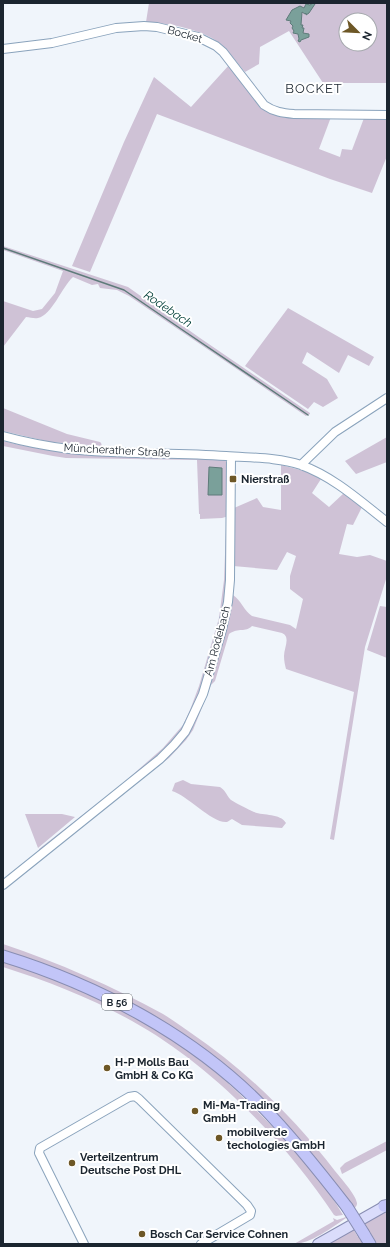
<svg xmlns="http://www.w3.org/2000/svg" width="390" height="1247" viewBox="0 0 390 1247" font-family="Raleway,sans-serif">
<rect width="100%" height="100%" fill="#f0f5fb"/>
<!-- green -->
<path fill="#cfc2d6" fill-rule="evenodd" d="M149 3H387V83H323L289 31 260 47 259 64 245 72C238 64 231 54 223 46 207 30 169 23 146 22ZM346 20H370V44H346Z
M230 64 263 107 331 117 319 149 340 157 342 149 352 150 364 118H387V156L372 193 330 179 157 114 90 272 72 266 124 142 154 77 191 107Z
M3 246 128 287 200 338 310 413V414L306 416 129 296 117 290 100 288 98 284 92 285 73 277C62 287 52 315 38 318 34 319 30 317 26 317L3 347V301L33 311 42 309 55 293 63 271 3 250Z
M288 308 374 357 369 366 348 355 339 373 307 352 302 363 327 379 338 398 323 407 314 402 308 409 245 366Z
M3 408 67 434 100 442 101 443 102 446 50 442 3 431Z
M387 437V462L356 474 345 461Z
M3 441C75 459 150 456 224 459L228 463 229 516 222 518 200 519V514H199L197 460 66 458 53 456 3 446Z
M281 465 308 472 321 479 312 493 329 507 344 493 362 507 353 525 347 524 339 554 357 557 370 555 387 561V576L365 647 334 840 330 839 354 692 286 669C285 665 284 661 284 656 284 648 291 637 282 633L252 626C245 633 239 627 229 634L215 681 211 685 193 730 186 740 169 758 139 781 187 733 230 595H233C241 600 244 611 252 616L290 625 296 629 303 599 290 589V576L296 556 287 552 277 570 233 566 234 508 257 498 263 507 281 510Z
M228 528V554L225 606 200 693 187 724 167 749 106 798 163 748 183 725 190 710 199 686 219 618 224 580 226 529Z
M380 606 387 607V658L367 650Z
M183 780 191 784 220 787C225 790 226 794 230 799 231 801 250 810 254 812 264 816 280 813 286 823L282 828 242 825 232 819C230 820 229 821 227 822 213 824 187 795 172 791L175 783Z
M98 803 99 806 40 852 39 849Z
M25 814H62L75 817 38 848Z
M3 944C59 963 112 986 163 1014 173 1020 182 1027 191 1033 246 1070 294 1118 335 1171 340 1177 356 1195 357 1203 357 1206 356 1206 355 1208L349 1201H348L317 1160 273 1112 116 996C80 978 42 961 3 950Z
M3 962C77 981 155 1023 214 1071 238 1091 260 1114 282 1137 305 1161 326 1186 343 1215L336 1216 334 1215C285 1141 210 1064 132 1021 91 998 47 981 3 967Z
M387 1141V1150L342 1174 340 1168 345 1163Z
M387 1212V1244H377L364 1222Z
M346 1217V1218C333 1227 310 1244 294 1244L334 1221 333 1218 337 1220Z
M353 1229 358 1237 360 1236 364 1244H326Z"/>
<!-- water -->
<path fill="#7aa09a" stroke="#5e7b7a" d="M313 3 315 4 309 13 306 15V13L305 14 302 12 301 25H303L302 28H304L303 33 309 34V37L301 40 300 42 298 41 299 39 298 34 293 33 294 31 292 28 293 26 290 23 291 21 286 20 292 10 300 6 304 8 306 4 310 5Z
M209 467 222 468V495H208Z"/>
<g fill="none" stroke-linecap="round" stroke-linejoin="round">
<!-- stream -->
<path stroke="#5e7b7a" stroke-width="1.5" d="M3 248 124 290 184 331 308 415"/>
<defs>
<path id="minor" d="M3 49 52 43 116 28 144 26 157 27 198 37 216 46 223 52 264 105C274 112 283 113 294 114L387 115
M3 436C25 442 46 446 69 449 121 455 174 452 226 456 251 458 277 457 301 465 334 477 360 501 387 522
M303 466V463L335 432 387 398
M3 885 160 759 174 745 185 732 189 724 203 694 222 630 228 602 230 580 231 457
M84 1244 39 1153 40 1148 129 1097 135 1096 139 1099 247 1205 251 1211 250 1215 201 1244"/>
<path id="major" d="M318 1244 387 1205"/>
<path id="highway" d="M3 956C97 985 191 1034 261 1105 292 1137 320 1172 347 1207
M384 1206H387
M364 1234 370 1244"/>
</defs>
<!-- minor casing -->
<use href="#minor" stroke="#8aa3bc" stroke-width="10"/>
<!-- major casing -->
<use href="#major" stroke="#888db2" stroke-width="12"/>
<!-- highway casing -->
<use href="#highway" stroke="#888db2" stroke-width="13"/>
<!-- minor -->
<use href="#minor" stroke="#fff" stroke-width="8"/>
<!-- major -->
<use href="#major" stroke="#dadcfb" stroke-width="10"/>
<!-- highway -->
<use href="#highway" stroke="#c2c5f8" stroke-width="11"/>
<defs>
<path id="highway-bridge" d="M347 1207 364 1234"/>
</defs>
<!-- highway-bridge casing -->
<use href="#highway-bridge" stroke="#888db2" stroke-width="13" stroke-linecap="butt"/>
<!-- highway-bridge -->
<use href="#highway-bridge" stroke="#c2c5f8" stroke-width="11"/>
</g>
<!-- markers -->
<g fill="#6d5726" stroke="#fff" stroke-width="1.5">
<rect x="229" y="475" width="8" height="8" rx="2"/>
<circle cx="107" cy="1068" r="4"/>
<circle cx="195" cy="1111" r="4"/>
<circle cx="219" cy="1138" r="4"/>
<circle cx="72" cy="1163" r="4"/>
<circle cx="142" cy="1234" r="4"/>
</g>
<g text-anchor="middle" stroke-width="4" stroke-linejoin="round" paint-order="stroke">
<!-- shield labels -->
<rect fill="#fff" stroke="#5f666d" stroke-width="1" x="102" y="994" width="30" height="16" rx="3"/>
<g font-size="10" font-weight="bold" fill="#1b252f">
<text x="117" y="1006">B 56</text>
</g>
<!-- street labels -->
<g font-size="11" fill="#1b252f" stroke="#fff">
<text transform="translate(185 34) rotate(16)" y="4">Bocket</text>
<text transform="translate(117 450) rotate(3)" y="4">Müncherather Straße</text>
<text transform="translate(217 641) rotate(-75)" y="4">Am Rodebach</text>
</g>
<!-- poi labels -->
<g font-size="11" font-weight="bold" fill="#1b252f" stroke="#fff" text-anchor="start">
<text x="241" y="483">Nierstraß</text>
<text x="115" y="1066">H-P Molls Bau<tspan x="115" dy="13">GmbH &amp; Co KG</tspan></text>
<text x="203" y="1109">Mi-Ma-Trading<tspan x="203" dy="13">GmbH</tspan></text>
<text x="227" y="1136">mobilverde<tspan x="227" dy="13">techologies GmbH</tspan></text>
<text x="80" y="1161">Verteilzentrum<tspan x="80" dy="13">Deutsche Post DHL</tspan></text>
<text x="150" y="1238">Bosch Car Service Cohnen</text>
</g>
<!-- water labels -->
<g font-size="12" font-style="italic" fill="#08443d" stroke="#fff">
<text transform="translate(168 309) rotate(34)" y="4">Rodebach</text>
</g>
<!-- quarter labels -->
<g font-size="13" letter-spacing="1" fill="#1b252f" stroke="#fff">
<text x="314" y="93">BOCKET</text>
</g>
</g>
<!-- border -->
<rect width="390" height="1247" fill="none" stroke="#1b252f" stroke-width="8"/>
<!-- north arrow -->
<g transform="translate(358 32) rotate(114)"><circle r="19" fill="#ffffff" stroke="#a4a8ac"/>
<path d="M0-3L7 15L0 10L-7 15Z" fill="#6d5726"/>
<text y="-6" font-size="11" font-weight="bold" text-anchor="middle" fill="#1b252f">N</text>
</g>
</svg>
